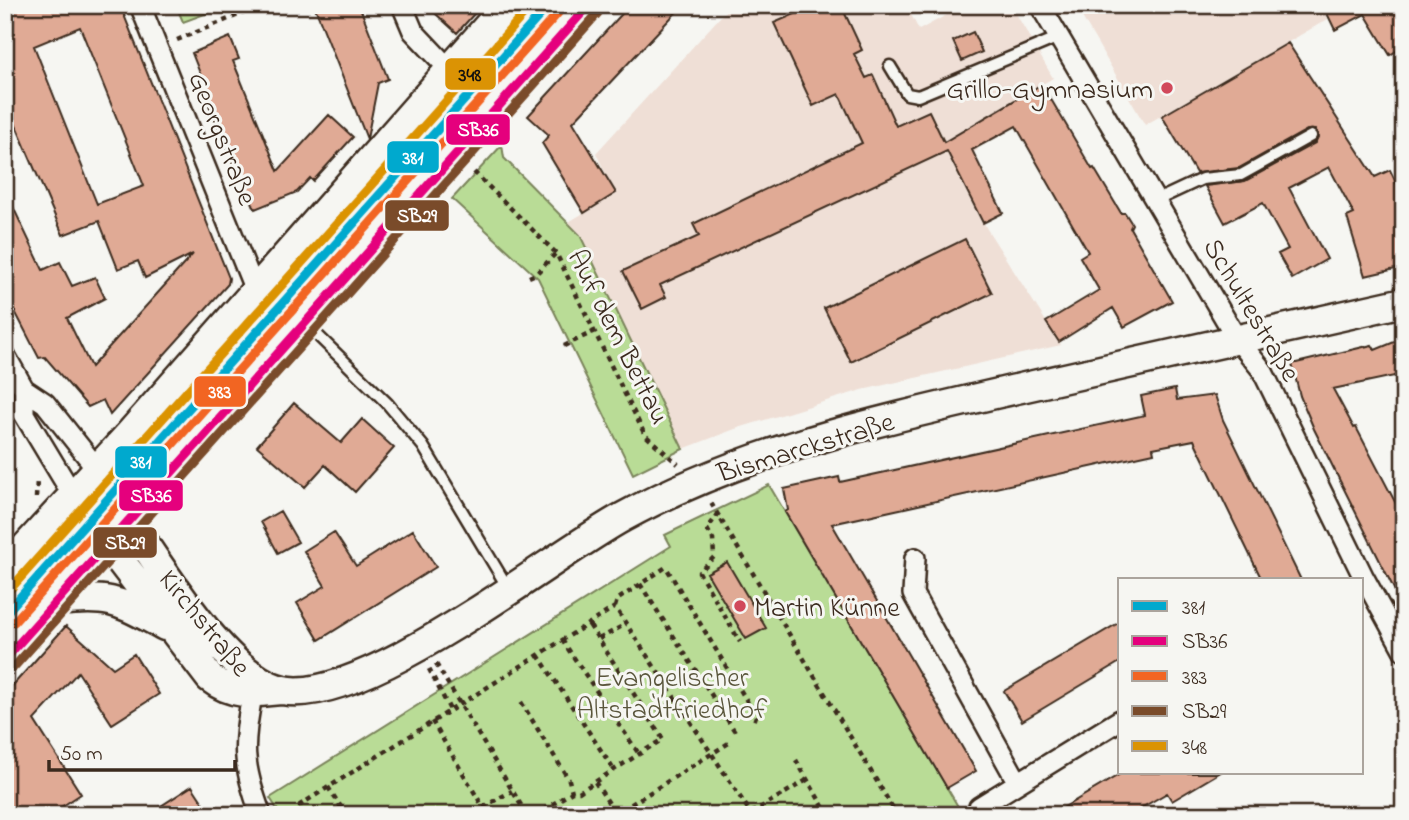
<svg xmlns="http://www.w3.org/2000/svg" width="1409" height="820" viewBox="0 0 1409 820" font-family="'Indie Flower',sans-serif">
<rect width="100%" height="100%" fill="#f6f6f2"/>
<filter id="ink" filterUnits="userSpaceOnUse"><feTurbulence type="fractalNoise" baseFrequency=".0143" numOctaves="2"/><feDisplacementMap in="SourceGraphic" scale="14" xChannelSelector="R" yChannelSelector="G"/><feConvolveMatrix kernelMatrix="1 2 1 2 8 2 1 2 1" color-interpolation-filters="sRGB"/></filter>
<g filter="url(#ink)">
<!-- built -->
<path fill="#efdfd6" d="M731 5H906L919 30 965 5H1011L1053 78 968 128 978 150 953 164 987 229 1061 345 862 390 735 429 683 449 580 236 567 223 615 194 596 153Z
M1075 5H1321L1328 19 1145 125Z"/>
<!-- green -->
<path fill="#b9dc96" stroke="#7a835a" stroke-width="2" d="M176 5H229L183 22Z
M502 145 504 158 580 235 683 449 633 474 538 278 452 199Z
M769 485 963 815H281L270 798 671 546 665 535Z"/>
<!-- building -->
<path fill="#e0aa95" stroke="#3b2a1e" stroke-width="2" fill-rule="evenodd" d="M5 5H120L229 278 228 284 110 415 103 400 88 407 45 357 39 358 5 292V190L43 270 60 262 72 286 95 277 105 298 67 318 91 367 193 254 145 278 138 261 118 269 99 221 63 235 5 100ZM80 27 144 186 97 204 34 46Z
M314 5H359L388 79 378 83 367 139Z
M426 5H482L457 33Z
M630 5H683L573 122 616 193 584 213 542 143 549 135 528 116Z
M799 5H841L862 50 854 54 866 78 873 75 896 126 929 111 944 142 1042 84 1092 169 1094 168 1121 213H1125L1132 224 1130 228 1172 301 1124 327 1113 308 1059 342 1046 322 1099 290 1080 257 1088 252 1016 126 972 150 1003 213 983 223 947 151 660 285 666 297 642 309 623 271 699 236 693 224 862 143 839 94 813 106 774 23 802 11Z
M1323 5H1404V46L1390 55 1365 14 1335 30Z
M973 32 982 52 962 61 953 41Z
M230 37 239 59 233 61 278 171 329 115 353 137 313 181 310 178 297 192 255 209 238 168 235 169 200 83 203 81 192 53Z
M1288 43 1375 177 1390 170 1404 199V267L1365 276 1347 217 1354 214 1329 167 1289 188 1327 259 1292 279 1278 254 1288 249 1263 203 1225 223 1205 186 1245 181 1315 143 1318 137 1315 130H1307L1239 168 1196 173 1162 116Z
M965 239 992 293 851 362 824 308Z
M1404 338V374L1333 389 1354 428 1356 427 1404 519V609L1314 429 1300 396 1292 364 1372 345 1375 350Z
M1175 389 1177 400 1215 395 1223 420 1301 580H1262L1194 440 1153 448 1154 453 832 524 976 771 947 788 785 512 788 510 784 489 839 477 840 482 1145 415 1141 396Z
M294 403 341 443 362 419 394 448 355 492 325 465 305 487 257 446Z
M280 511 298 542 278 553 261 522Z
M413 530 436 567 319 640 297 603 325 586 304 551 334 532 356 566Z
M727 562 766 628 746 639 707 573Z
M1120 622V662L1022 721 1004 691Z
M66 626 113 668 134 654 159 694 112 724 78 672 34 720 81 794 49 815H5V694Z
M1122 773H1219L1172 801 1167 793 1129 815H1051Z
M192 786 211 815H147Z"/>
<g fill="none" stroke-linecap="round" stroke-linejoin="round">
<defs>
<path id="lane" d="M890 66 907 94 918 96 1059 37
M1155 201 1202 179 1241 175 1311 136
M308 326 387 403 423 446 508 588
M5 614 549 5"/>
<path id="street" d="M140 5 256 293
M402 5 413 31 449 69
M1040 5 1237 339 1262 370 1363 576 1404 651
M5 355 24 389 45 403 98 470 130 523
M24 389V414L74 497 109 546
M915 558 913 594 1017 781
M254 683C244 743 239 756 261 815
M979 807 1120 720"/>
<path id="secondary" d="M130 523C162 568 226 678 283 690 363 707 548 558 623 517 749 448 887 419 1025 387 1151 359 1277 330 1404 302
M109 546 210 678C233 696 253 693 281 690
M59 601C113 595 119 602 165 626"/>
<path id="primary" d="M5 571 130 435 508 5
M5 659 589 5"/>
</defs>
<!-- lane casing -->
<use href="#lane" stroke="#3b2a1e" stroke-width="15"/>
<!-- street casing -->
<use href="#street" stroke="#3b2a1e" stroke-width="24"/>
<!-- secondary casing -->
<use href="#secondary" stroke="#3b2a1e" stroke-width="33"/>
<!-- primary casing -->
<use href="#primary" stroke="#3b2a1e" stroke-width="35"/>
<!-- path -->
<path stroke="#3b2a1e" stroke-width="4.5" stroke-dasharray="5 5" stroke-linecap="butt" d="M177 40 263 5
M474 172 556 253 645 435 678 464
M529 277 536 274 556 253
M564 346 595 331
M36 498 37 479
M711 503 897 815
M719 513 707 529 713 539 714 557 699 572 740 642
M640 584 736 733
M615 607 617 600 666 567 756 716 754 722
M599 639 626 624
M562 640 639 754
M538 655 614 770
M436 664 527 815
M429 669 450 710
M521 702 569 780 572 792
M649 717 677 700
M432 721 483 807 512 791
M796 760 828 815
M595 782 616 814
M328 787 346 815
M483 807 487 815
M751 813 807 780
M306 815 300 805 615 607 752 815
M535 815 572 792H579L663 739 588 623
M614 815 732 741"/>
<!-- lane -->
<use href="#lane" stroke="#f6f6f2" stroke-width="10"/>
<!-- street -->
<use href="#street" stroke="#f6f6f2" stroke-width="19"/>
<!-- secondary -->
<use href="#secondary" stroke="#f6f6f2" stroke-width="28"/>
<!-- primary -->
<use href="#primary" stroke="#f6f6f2" stroke-width="30"/>
<defs>
<path id="bus-1" d="M5 614 549 5"/>
<path id="bus-2" d="M5 659 589 5"/>
<path id="bus-3" d="M14 622 558 13"/>
<path id="bus-4" d="M14 667 598 13"/>
<path id="bus-5" d="M5 595 532 5"/>
</defs>
<!-- bus-1 casing -->
<use href="#bus-1" stroke="#f6f6f2" stroke-width="14"/>
<!-- bus-2 casing -->
<use href="#bus-2" stroke="#f6f6f2" stroke-width="14"/>
<!-- bus-3 casing -->
<use href="#bus-3" stroke="#f6f6f2" stroke-width="14"/>
<!-- bus-4 casing -->
<use href="#bus-4" stroke="#f6f6f2" stroke-width="14"/>
<!-- bus-5 casing -->
<use href="#bus-5" stroke="#f6f6f2" stroke-width="14"/>
<!-- bus-1 -->
<use href="#bus-1" stroke="#00a9ce" stroke-width="9"/>
<!-- bus-2 -->
<use href="#bus-2" stroke="#e5007d" stroke-width="9"/>
<!-- bus-3 -->
<use href="#bus-3" stroke="#f26522" stroke-width="9"/>
<!-- bus-4 -->
<use href="#bus-4" stroke="#7a4b2a" stroke-width="9"/>
<!-- bus-5 -->
<use href="#bus-5" stroke="#db9304" stroke-width="9"/>
</g>
</g>
<!-- markers -->
<g fill="#d1495b" stroke="#f6f6f2" stroke-width="2.5">
<circle cx="1167" cy="88" r="7"/>
<circle cx="740" cy="606" r="7"/>
</g>
<g text-anchor="middle" stroke-width="6" stroke-linejoin="round" paint-order="stroke">
<!-- poi labels -->
<g font-size="28" fill="#3b2a1e" stroke="#f6f6f2" text-anchor="end">
<text x="1153" y="98">Grillo-Gymnasium</text>
<text x="754" y="616" text-anchor="start">Martin Künne</text>
</g>
<!-- street labels -->
<g font-size="28" fill="#3b2a1e" stroke="#f6f6f2">
<text transform="translate(224 138) rotate(68)" y="10">Georgstraße</text>
<text transform="translate(1253 309) rotate(59)" y="10">Schultestraße</text>
<text transform="translate(620 336) rotate(63)" y="10">Auf dem Bettau</text>
<text transform="translate(805 446) rotate(-17)" y="10">Bismarckstraße</text>
<text transform="translate(206 622) rotate(51)" y="10">Kirchstraße</text>
</g>
<!-- park labels -->
<g font-size="28" fill="#5a563c" stroke="#f6f6f2">
<text x="672" y="686">Evangelischer<tspan x="672" dy="32">Altstadtfriedhof</tspan></text>
</g>
</g>
<g stroke="#f6f6f2" stroke-width="2.5">
<rect x="444" y="57" width="53" height="34" rx="7" fill="#db9304"/>
<rect x="445" y="113" width="66" height="33" rx="7" fill="#e5007d"/>
<rect x="386" y="140" width="54" height="34" rx="7" fill="#00a9ce"/>
<rect x="384" y="199" width="66" height="33" rx="7" fill="#7a4b2a"/>
<rect x="193" y="375" width="54" height="33" rx="7" fill="#f26522"/>
<rect x="114" y="445" width="54" height="34" rx="7" fill="#00a9ce"/>
<rect x="118" y="479" width="66" height="33" rx="7" fill="#e5007d"/>
<rect x="92" y="526" width="66" height="33" rx="7" fill="#7a4b2a"/>
</g>
<g font-size="19" text-anchor="middle" font-weight="bold" fill="#fff">
<text x="478" y="136">SB36</text>
<text x="413" y="164">381</text>
<text x="417" y="222">SB29</text>
<text x="220" y="398">383</text>
<text x="141" y="468">381</text>
<text x="151" y="502">SB36</text>
<text x="125" y="549">SB29</text>
</g>
<g font-size="19" text-anchor="middle" font-weight="bold" fill="#111">
<text x="470" y="81">348</text>
</g>
<!-- margin -->
<rect width="1409" height="820" fill="none" stroke="#f6f6f2" stroke-width="28"/>
<rect x="14" y="14" width="1381" height="792" fill="none" stroke="#3b2a1e" stroke-width="2.5" filter="url(#ink)"/>
<!-- legend -->
<rect x="1118" y="578" width="245" height="196" fill="#f6f6f2" stroke="#aba49d" stroke-width="2"/>
<rect x="1132" y="601" width="35" height="10" fill="#00a9ce" stroke="#aba49d" stroke-width="2"/>
<text x="1182" y="614" font-size="21" fill="#3b2a1e">381</text>
<rect x="1132" y="636" width="35" height="10" fill="#e5007d" stroke="#aba49d" stroke-width="2"/>
<text x="1182" y="648" font-size="21" fill="#3b2a1e">SB36</text>
<rect x="1132" y="671" width="35" height="10" fill="#f26522" stroke="#aba49d" stroke-width="2"/>
<text x="1182" y="684" font-size="21" fill="#3b2a1e">383</text>
<rect x="1132" y="706" width="35" height="10" fill="#7a4b2a" stroke="#aba49d" stroke-width="2"/>
<text x="1182" y="718" font-size="21" fill="#3b2a1e">SB29</text>
<rect x="1132" y="741" width="35" height="10" fill="#db9304" stroke="#aba49d" stroke-width="2"/>
<text x="1182" y="754" font-size="21" fill="#3b2a1e">348</text>
<!-- scale -->
<path d="M49 760v10h186v-10" fill="none" stroke="#3b2a1e" stroke-width="3.5"/>
<text x="60" y="760" font-size="21" fill="#3b2a1e" stroke="#f6f6f2" stroke-width="5" paint-order="stroke">50 m</text>
</svg>
